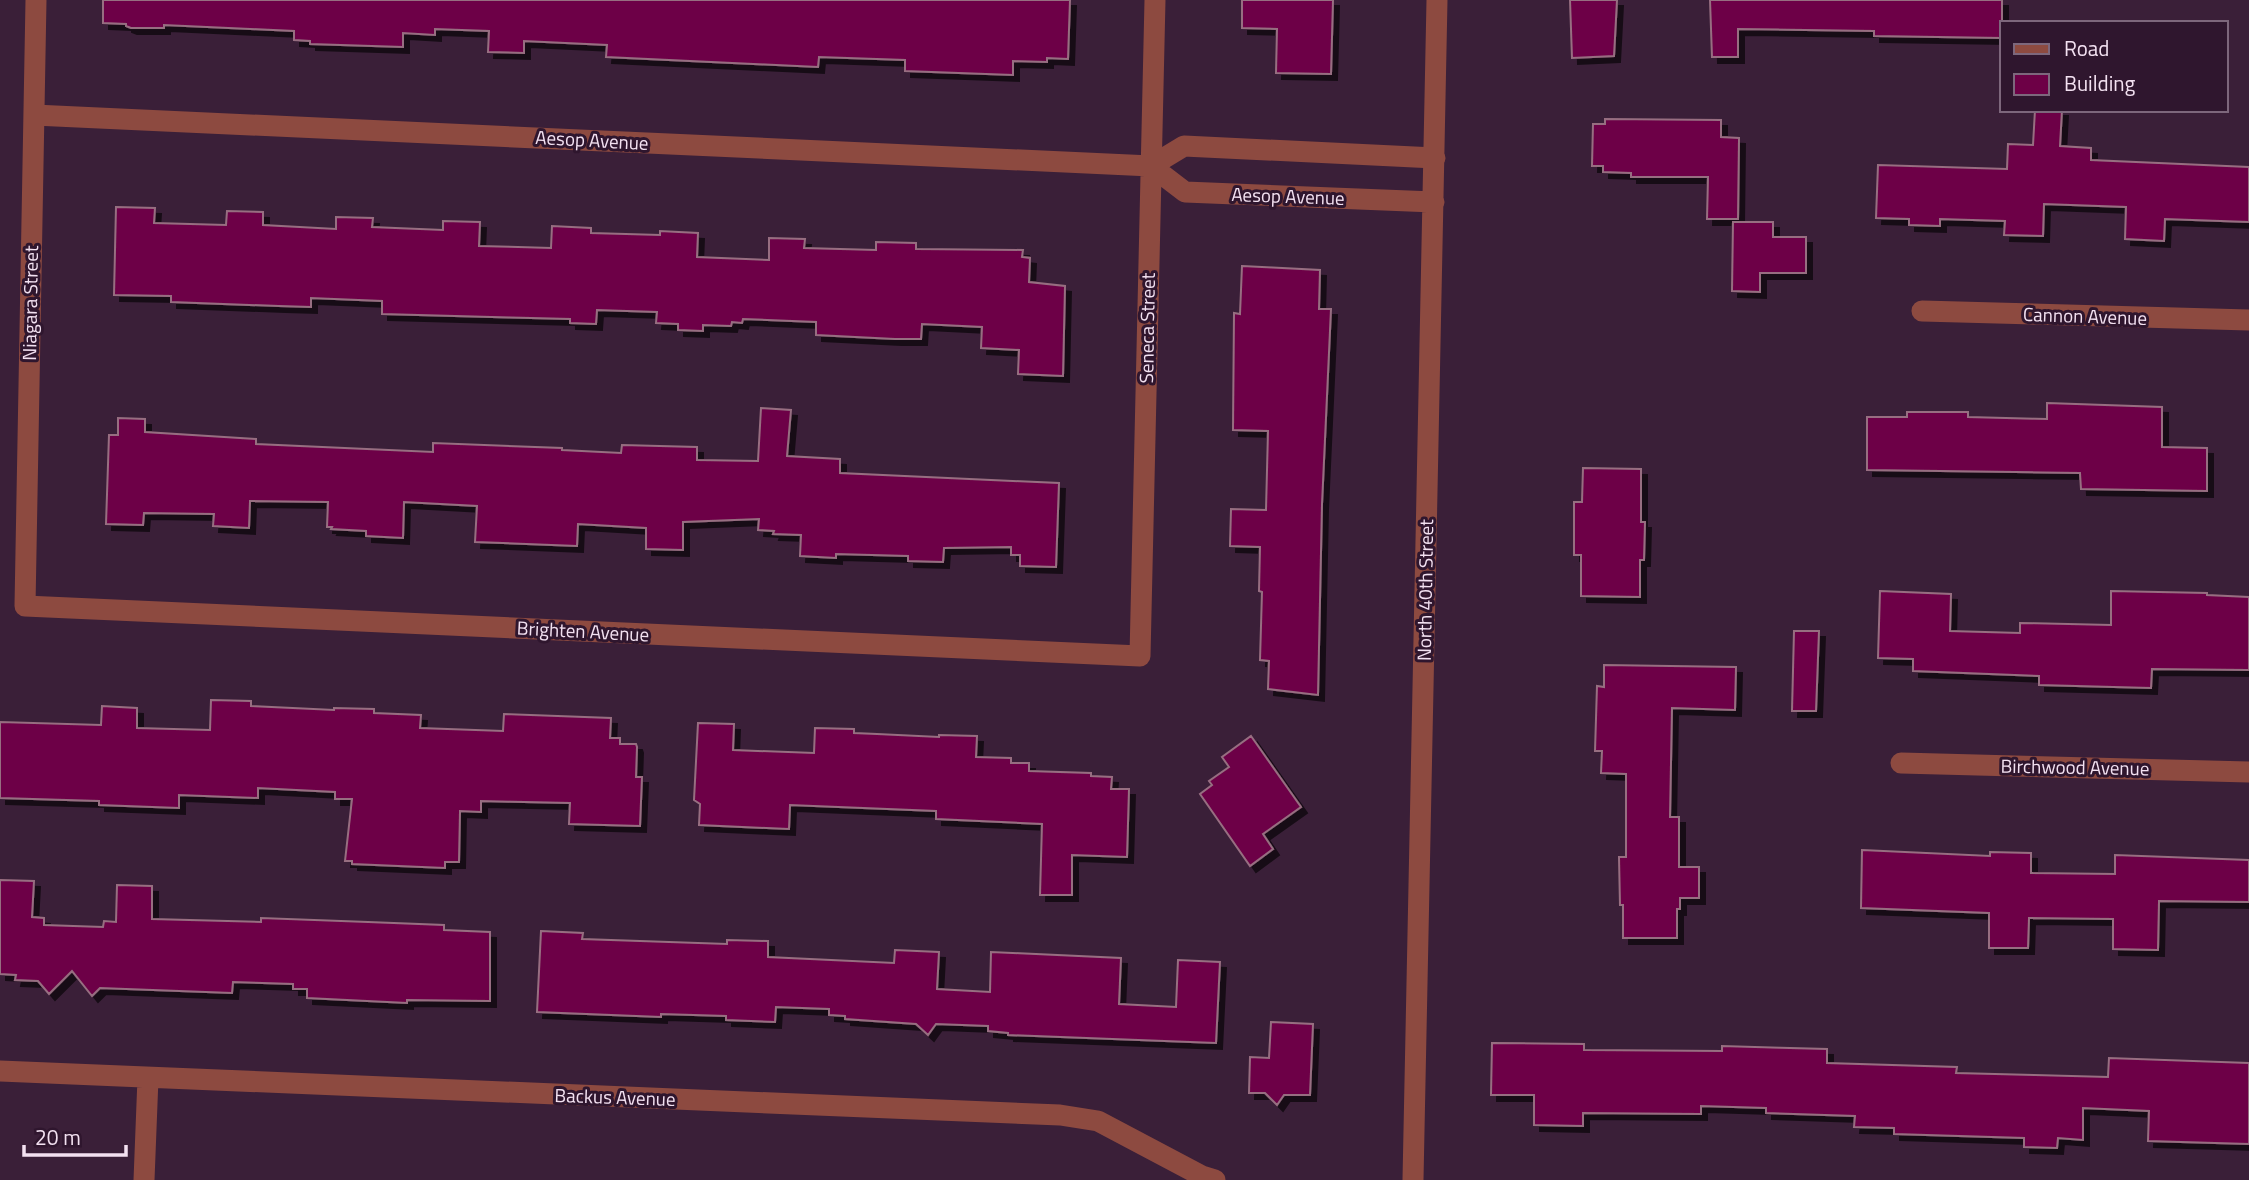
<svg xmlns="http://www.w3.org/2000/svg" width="2249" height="1180" viewBox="0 0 2249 1180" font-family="'Titillium Web',sans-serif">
<defs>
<filter id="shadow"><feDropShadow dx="6" dy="6" stdDeviation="0" flood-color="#0009"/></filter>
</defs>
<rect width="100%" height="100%" fill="#3a1f38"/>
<!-- building -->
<path fill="#6d0046" stroke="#976e81" stroke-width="2" filter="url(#shadow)" d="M103 0H1070L1068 59 1047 58V62L1013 61V75L905 71V60L819 57 818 67 606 57 607 45 524 41V53L488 52 489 31 435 29V35L403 33V47L310 44V41L294 40V31L164 25V28H131L126 26V24L103 23Z
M1242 0H1333L1331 74 1276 73 1277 29 1242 28Z
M1570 0H1617L1614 56 1572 58Z
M1710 0H2002V38L1874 36V31L1738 29V57H1712Z
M2035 110H2062L2060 146 2091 148V160L2249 167V222L2165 219 2164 241 2125 239 2126 207 2044 204 2043 236 2004 235 2005 221 1940 219V226L1909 225V219L1876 218 1878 165 2007 169 2008 144 2033 145Z
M1605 119 1721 120V137L1739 138 1738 219H1707L1708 177H1631V173L1603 172V166H1592L1593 124H1605Z
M116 207 155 208 154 223 226 225 227 211 263 212V225L336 229V217L373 218 372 227 443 230V221L480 222 479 246 551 248 552 226 591 228V233L660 235V231L698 233 697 257 769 260V238L805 239 804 248 876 250V242L916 243V249L1023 250 1022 257 1030 258 1029 282 1065 286 1063 376 1018 374 1019 350 981 348 982 327 922 324 921 339H895L816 335V322L743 319 742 323 732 322 731 326 703 325V331L678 330V324L656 323 657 312 597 310 596 324 570 323V319L382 314V301L311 298V307L279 306 171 302V296L114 295Z
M1733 222H1773V237H1806V273H1760V292L1732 291Z
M1242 266 1320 270 1319 309H1331L1322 504 1318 695 1268 689 1269 661 1260 660 1262 592 1259 591 1260 547 1230 546 1231 509 1266 510 1268 431 1233 430 1234 313 1240 314Z
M2047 403 2162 407V447L2207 448V491L2081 489 2080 473 1867 470V417H1907V412H1968V417L2047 419Z
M761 408 791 410 787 456 840 459V473L1059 483 1056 567 1020 566V555H1011V547L944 548 943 562 908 561V556L836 554V558L800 556 801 535 773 534 774 531 758 530 759 519 683 522V550L646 549V528L578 524 577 546 475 542 477 506 404 502 403 538 366 536V531L331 529 332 527H327L328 502 250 501 249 528 213 526 214 514 144 513 143 525 106 524 109 435H118V418L145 419V432L256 439V444L433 452V443L562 448V450L621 453 622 445 697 447V460L758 461Z
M1583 468 1641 469V522H1645L1644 560H1640V597L1581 596V555H1574V502H1582Z
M1880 591 1951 594 1950 631 2020 633V623L2111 625V591L2207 593V595L2249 597V670L2152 669 2151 688 2039 685V676L1913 671V659L1878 658Z
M1794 631H1819L1816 711H1792Z
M1604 665 1736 667 1735 710 1672 708 1670 817H1679V867H1699V898H1680V909H1677V938H1623V905H1620L1619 857H1626V774L1601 773 1602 751H1595L1597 686 1604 687Z
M211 700 251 701V706L334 710V708L374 709V713L421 715 420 728 503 731 504 714 611 718 610 738H620V744H636L637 747 636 777H642L640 826 569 824 570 803 481 801V812L460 811 459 862H445V868L352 864V861H345L352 799H335V792L258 788V798L179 795V808L99 805V801L0 798V722L101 725 102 706 137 708V728L210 730Z
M698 723 734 724 733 750 814 753 815 728 854 729V733L877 734 939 737V735L977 736 976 757 1011 758V763H1029V771L1091 773V776L1112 777 1111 789H1129L1127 857 1072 855V895H1040L1042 824 936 819V811L790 805 789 829 699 825 700 804 694 800Z
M1251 736 1301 807 1263 834 1273 849 1250 866 1200 794 1212 785 1209 781 1229 767 1222 757Z
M1862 850 1990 856V852L2031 853V873L2115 874V855L2249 860V902L2159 901 2158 950 2113 949V919L2029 918 2028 948H1989V913L1861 908Z
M0 880 34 881 32 917 44 918V925L103 927 104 921 116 922 117 885 152 886V919L261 922V918L368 922 444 925V930L490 932V1001L407 1000V1003L307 998V989H293V984L233 982 232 993 100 988 92 996 72 971 49 994 38 981 15 980 16 975 0 974Z
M541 931 583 933 582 939 727 944V940L768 941V957L894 963 895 950 939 952 937 989 990 992 991 952 1121 958 1119 1004 1176 1007 1178 960 1220 962 1216 1043 1008 1035V1033L988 1031V1026L936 1024 928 1035 916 1024 845 1019V1016L829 1015V1009L776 1007 775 1022 726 1020V1016L661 1014V1017L537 1012Z
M1271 1022 1313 1024 1310 1095H1284L1277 1105 1265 1093H1249L1250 1057 1269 1058Z
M1492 1043 1584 1044V1050L1722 1051V1046L1827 1049V1063L1957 1067 1956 1073 2108 1077 2109 1058 2249 1063V1144L2148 1141 2149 1111 2083 1108V1140L2058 1138 2057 1148 2024 1147V1138L1894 1134V1128L1854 1127 1855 1116 1766 1113V1108L1701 1106V1114L1583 1113V1126L1534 1125V1095H1491Z"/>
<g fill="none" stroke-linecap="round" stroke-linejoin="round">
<!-- minor -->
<path stroke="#8d4a40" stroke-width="21" d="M36 0 25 606 1140 656 1155 0
M34 115 1151 166 1184 146 1435 158
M1151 166 1185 192 1434 202
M1922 311 2249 320
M1901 763 2249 772
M0 1071 1060 1115 1098 1121 1202 1176 1215 1180
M144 1180 148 1078
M1413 1180 1437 0"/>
</g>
<g text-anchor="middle" stroke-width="6" stroke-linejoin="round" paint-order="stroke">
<!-- street labels -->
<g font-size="19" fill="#f3e1f1" stroke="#2f162e">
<text transform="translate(592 140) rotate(3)" y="7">Aesop Avenue</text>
<text transform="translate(1288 196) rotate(2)" y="7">Aesop Avenue</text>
<text transform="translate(30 303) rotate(-89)" y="7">Niagara Street</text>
<text transform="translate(2085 316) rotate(2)" y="7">Cannon Avenue</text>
<text transform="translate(1147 328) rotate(-89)" y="7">Seneca Street</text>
<text transform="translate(1425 590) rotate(-89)" y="7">North 40th Street</text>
<text transform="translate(583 631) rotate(3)" y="7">Brighten Avenue</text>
<text transform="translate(2075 767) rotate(1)" y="7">Birchwood Avenue</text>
<text transform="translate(615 1097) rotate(2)" y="7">Backus Avenue</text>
</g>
</g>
<!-- legend -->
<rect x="2000" y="21" width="228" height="91" fill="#2f162e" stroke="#7d677c" stroke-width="2"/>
<rect x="2014" y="44" width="35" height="10" fill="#8d4a40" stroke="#7d677c" stroke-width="2"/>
<text x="2064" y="56" font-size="21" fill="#f3e1f1">Road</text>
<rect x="2014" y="74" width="35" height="21" fill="#6d0046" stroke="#7d677c" stroke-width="2"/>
<text x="2064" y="91" font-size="21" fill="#f3e1f1">Building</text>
<!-- scale -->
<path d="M24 1145v10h102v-10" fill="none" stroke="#f3e1f1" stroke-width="3.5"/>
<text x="35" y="1145" font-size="21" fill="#f3e1f1" stroke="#2f162e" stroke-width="5" paint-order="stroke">20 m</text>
</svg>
